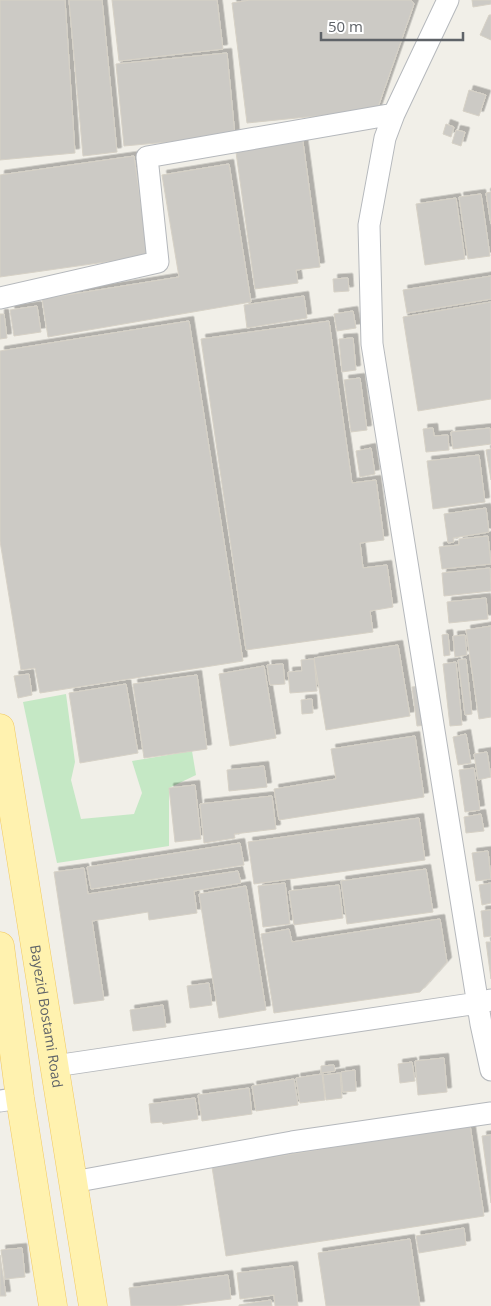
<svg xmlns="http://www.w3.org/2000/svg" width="491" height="1306" viewBox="0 0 491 1306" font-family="'Open Sans',sans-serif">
<defs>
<filter id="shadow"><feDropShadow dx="4.5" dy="-4.5" stdDeviation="0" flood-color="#0004"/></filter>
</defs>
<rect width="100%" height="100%" fill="#f1efe8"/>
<!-- green -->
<path fill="#c5e8c5" d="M66 694 75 762 71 780 81 819 134 814 142 793 132 761 192 751 196 775 169 788V846L57 863 23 702Z"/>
<!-- building -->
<path fill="#cccac5" stroke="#d6d1c6" filter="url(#shadow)" d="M0 0H65L75 153 0 160Z
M69 0H102L117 152 83 156Z
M112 0H217L223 49 119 61Z
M250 0H411L414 4 377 110 247 123 232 3Z
M472 0H491V4L473 7Z
M489 15H491V40L480 35Z
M227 53 235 136 124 146 116 64Z
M469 90 486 95 479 116 463 111Z
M446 124 454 127 451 137 443 134Z
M456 130 465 132 461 146 452 143Z
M302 135 320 267 296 270 298 283 255 289 235 145Z
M134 156 148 256 0 277V175Z
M229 164 251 302 48 337 42 299 179 277 162 175Z
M491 192V224L486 193Z
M481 194 490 256 468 259 459 197Z
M456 198 465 259 425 265 416 204Z
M491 276V299L407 313 403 290Z
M348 278 349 291 334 292 333 279Z
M304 296 307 318 247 328 244 305Z
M491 302V399L418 411 403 317Z
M37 306 41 332 14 336 10 310Z
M353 311 356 328 337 331 334 314Z
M0 314H4L7 338 0 339Z
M189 321 243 661 40 693 35 668 21 670 0 541V351Z
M329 321 352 483 376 480 384 540 360 543 363 568 387 565 393 607 370 611 373 632 246 650 201 339Z
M353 338 356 370 342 372 339 339Z
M360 378 367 430 351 432 344 380Z
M433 428 434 436 448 435 449 450 426 452 423 429Z
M490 428 491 444 453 449 451 432Z
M371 448 375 474 360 477 356 451Z
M491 449V480L486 450Z
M479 455 485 502 433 509 427 461Z
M486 508 489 532 453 538 454 542 448 543 444 514Z
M488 536 491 564 442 569 439 547 459 545V539Z
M490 568 491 591 444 596 442 573Z
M486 598 488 619 449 623 447 602Z
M491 626V717L479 719 466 630Z
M448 634 450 655 444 656 442 635Z
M465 635 467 655 455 657 453 636Z
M398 645 410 716 326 730 314 658Z
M314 659 317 691 290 693 288 672 302 671 301 660Z
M466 659 472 714 465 715 458 660Z
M456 662 462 725 450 726 443 664Z
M283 664 285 684 270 685 267 665Z
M264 666 276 738 230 746 219 674Z
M29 674 32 695 18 698 14 676Z
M197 675 207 749 144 758 133 684Z
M126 684 138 753 80 763 69 693Z
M421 686 427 725 417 726 412 687Z
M312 699 313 713 302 714 301 700Z
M466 734 471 763 458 765 453 737Z
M415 736 424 797 279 820 274 789 336 779 331 749Z
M487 752 491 777 478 780 474 754Z
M264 766 267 787 229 791 227 770Z
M474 768 480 810 465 812 459 770Z
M195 785 201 839 175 842 169 788Z
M272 796 276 829 234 834 235 838 204 843 200 804Z
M481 814 484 831 466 833 464 817Z
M419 818 425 860 254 884 248 842Z
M240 843 244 865 91 889 87 867Z
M488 851 491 879 476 881 472 853Z
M84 868 88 894 238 871 241 883 194 891 197 913 149 920 148 912 92 921 104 1000 74 1004 54 872Z
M426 869 433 912 347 924 341 881Z
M285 883 290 924 263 927 258 886Z
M491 883V903L482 905 479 885Z
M339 885 343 918 294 925 289 891Z
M246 886 266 1010 219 1018 199 894Z
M491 910V936L484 937 481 911Z
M440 919 447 962 420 992 274 1013 261 934 289 929 292 942Z
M486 942H491V979Z
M209 983 212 1005 190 1008 187 986Z
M163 1005 166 1027 133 1031 130 1010Z
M444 1058 447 1092 418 1095 415 1061Z
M412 1062 415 1081 400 1083 398 1064Z
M334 1065 335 1071 321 1073V1066Z
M355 1070 356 1091 343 1092 341 1072Z
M340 1073 342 1098 326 1100 323 1075Z
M322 1074 325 1100 300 1103 296 1078Z
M294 1079 298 1105 256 1111 252 1086Z
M249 1088 252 1114 202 1121 198 1095Z
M195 1098 198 1119 163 1124 162 1122 151 1123 149 1104Z
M470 1125 484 1216 226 1256 212 1167Z
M491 1135V1203L482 1136Z
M464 1228 466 1245 419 1253 416 1236Z
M410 1239 420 1306H326L318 1253Z
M22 1248 25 1277 5 1279 1 1250Z
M0 1255 6 1296H0Z
M293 1266 298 1306H275L274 1295 240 1299 237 1273Z
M228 1275 231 1299 176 1306H131L129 1288Z
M271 1300 272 1306H239V1305Z"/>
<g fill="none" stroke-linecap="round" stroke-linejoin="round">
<defs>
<path id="minor" d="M448 0 394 114 385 138 369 225 372 344 481 1024 491 1070
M0 298 158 262 147 157 394 114
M55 1066 478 1003 491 1000
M0 1101 20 1098
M73 1182 292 1142 491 1113"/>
<g id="primary">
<path id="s1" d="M0 728 93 1306"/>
<path d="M0 946 20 1098 53 1306"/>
</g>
</defs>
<!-- minor casing -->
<use href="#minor" stroke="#b5b8bc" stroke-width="23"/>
<!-- primary casing -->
<use href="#primary" stroke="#f2c960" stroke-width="29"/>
<!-- minor -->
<use href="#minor" stroke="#fff" stroke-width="21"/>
<!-- primary -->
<use href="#primary" stroke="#fff2af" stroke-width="28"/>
</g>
<g text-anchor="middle" stroke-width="4.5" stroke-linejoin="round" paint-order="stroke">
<!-- street labels -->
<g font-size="14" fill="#5f6368" stroke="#fff">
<text dy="5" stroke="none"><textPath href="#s1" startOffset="292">Bayezid Bostami Road</textPath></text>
</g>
</g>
<!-- scale -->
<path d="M321 32v8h142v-8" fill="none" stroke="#5f6368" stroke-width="2.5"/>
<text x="328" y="32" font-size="15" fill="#5f6368" stroke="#ffffff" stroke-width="4" paint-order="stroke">50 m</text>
</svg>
